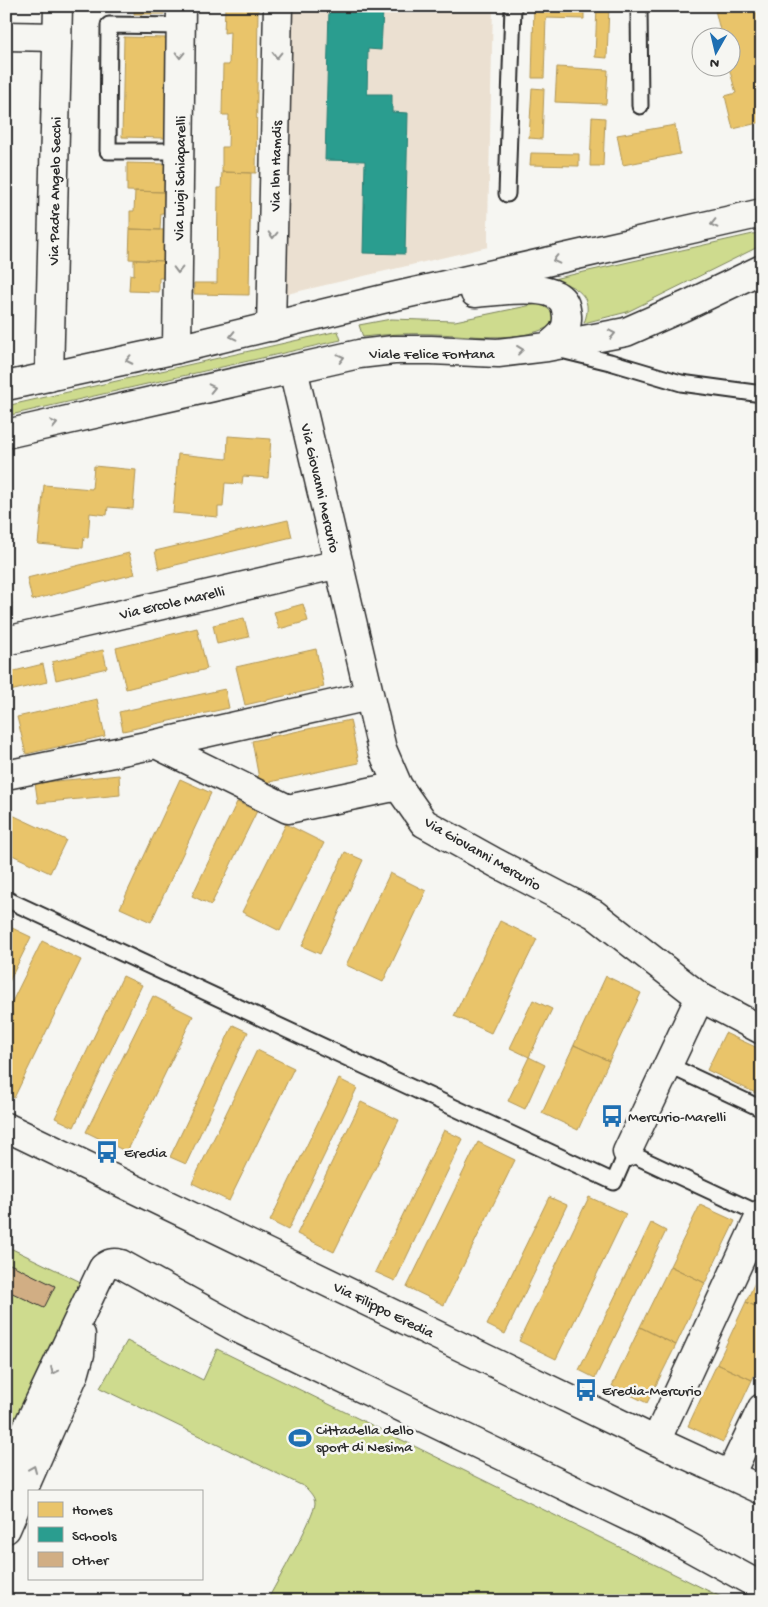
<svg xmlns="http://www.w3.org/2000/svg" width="768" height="1607" viewBox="0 0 768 1607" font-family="'Gochi Hand',sans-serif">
<rect width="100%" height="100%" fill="#f6f6f2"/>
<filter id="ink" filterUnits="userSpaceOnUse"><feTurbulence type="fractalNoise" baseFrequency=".02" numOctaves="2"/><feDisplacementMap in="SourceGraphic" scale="10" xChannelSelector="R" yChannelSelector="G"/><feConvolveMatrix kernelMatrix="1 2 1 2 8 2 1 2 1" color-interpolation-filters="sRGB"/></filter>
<g filter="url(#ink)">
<!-- built -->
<path fill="#ebe0d1" d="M292 6H493L488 226V247L287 294Z"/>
<!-- green -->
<path fill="#cedb8e" stroke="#7c835c" d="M762 232V245L627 312 584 323C595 295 576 287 553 279Z
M537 304 543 305 553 313C553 321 551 326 544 329 513 342 470 335 436 334 412 333 387 334 363 337L359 325 391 319 455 321Z
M338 331 341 340 6 416V406Z
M6 1246 85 1284 6 1443Z
M127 1341 203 1380 217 1349 729 1601H267C275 1585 315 1517 315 1503 315 1497 309 1491 305 1487L100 1388Z"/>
<!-- homes -->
<path fill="#e9c46a" stroke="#b09657" d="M135 6H164V14H134Z
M225 6H258V8H225Z
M534 6H584V19L546 18 544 78H532Z
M597 6H609L607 58 595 57Z
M714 6H762V122L733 129 725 96 736 93 729 68H730V38H722Z
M225 8H258L256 173 222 172V147H228L229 115H222L223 65H229L230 32 224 33Z
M124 37 167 38 165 138 122 137Z
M557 67 608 70 606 104 555 102Z
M532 88 544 89 542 139 529 138Z
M592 117 605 118 603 166H590Z
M675 125 680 154 623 165 617 135Z
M531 153 579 154V166L530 165Z
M127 163 166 164 165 192 127 191Z
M222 172 251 173 249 295 194 294V283H217L218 188H221Z
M135 191 165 192 164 213H161L160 230 130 229V211H134Z
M130 229 165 230 164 261 129 259Z
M134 260 164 261 163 278H159V292L129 291 130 274 134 275Z
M228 436 271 439 268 478 243 476 242 484 225 483 223 507H218V517L173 513 178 454 227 459Z
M94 466 136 470 133 509 108 507 107 515 90 513 88 538 84 537 83 548 38 544 44 485 92 489Z
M288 520 292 537 159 569 155 551Z
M129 553 135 574 32 600 27 578Z
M6 585 12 604 6 605Z
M303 604 308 621 279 629 274 612Z
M244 618 249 637 217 644 213 625Z
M197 628 207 669 126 689 116 648Z
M316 649 324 687 245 705 236 667Z
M103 650 107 668 56 680 52 662Z
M43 664 47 682 6 692V673Z
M225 689 229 708 123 731 119 712Z
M97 699 105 736 26 754 17 717Z
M350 720 359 763 260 784 252 741Z
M6 741 11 759 6 760Z
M119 775 120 795 38 803 35 783Z
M180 779 211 793 151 922 120 908Z
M237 802 257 811 211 905 192 896Z
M6 812 66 840 50 873 6 852Z
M286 824 324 843 280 931 242 912Z
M345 852 363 860 320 954 302 946Z
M390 873 426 891 383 982 346 965Z
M500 921 537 939 491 1033 454 1016Z
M10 927 31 937 6 988V936Z
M42 941 81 960 14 1098 6 1094V1014Z
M123 976 142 985 74 1127 55 1118Z
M606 976 641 993 609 1061 574 1045Z
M153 996 193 1016 127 1152 86 1132Z
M533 1000 552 1009 529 1057 510 1048Z
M233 1025 248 1032 186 1164 170 1157Z
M725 1033 762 1050V1096L707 1070Z
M574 1045 609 1061 578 1130 542 1113Z
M257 1050 294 1068 229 1201 192 1183Z
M529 1057 545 1065 525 1109 508 1101Z
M339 1079 357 1088 288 1230 270 1221Z
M361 1102 399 1120 334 1252 297 1234Z
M444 1130 463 1139 395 1281 375 1272Z
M478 1142 515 1160 444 1305 407 1287Z
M549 1197 567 1205 505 1334 487 1325Z
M589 1197 626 1214 556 1359 519 1341Z
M700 1205 735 1221 705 1283 670 1266Z
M651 1223 666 1231 595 1378 579 1370Z
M670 1266 705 1283 676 1345 640 1327Z
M762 1267V1309L746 1302Z
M746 1302 762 1309V1360L752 1380 717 1364Z
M640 1327 676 1345 647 1403 612 1386Z
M717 1364 752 1380 723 1442 688 1426Z"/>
<!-- schools -->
<path fill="#2a9d8f" stroke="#2a7b71" d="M329 9 383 10 381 50 368 49 367 94H392V112L408 113 405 254 363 253 365 161 325 160Z"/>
<!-- building -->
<path fill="#d1ae84" stroke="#2b2b2b" d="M10 1264 55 1286 44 1308 6 1290V1271Z"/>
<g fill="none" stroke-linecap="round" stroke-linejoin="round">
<defs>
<path id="service" d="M639 6 640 106
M179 151H108L109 25 181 26
M507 194 513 6
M561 350 610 362 681 383 762 394
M6 899 614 1182 627 1152 762 1215
M668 1065 762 1109"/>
<path id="minor" d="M6 36 57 37
M271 327 278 6
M177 349 181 6
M293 369 382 749 398 786 424 823 496 863 594 914 700 997 762 1030
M49 377 58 6
M6 641 339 564
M156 744 288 809 398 786
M6 775 156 744 369 696
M627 1152 700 997
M656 1441 761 1214
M6 1472 103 1268C109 1263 113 1262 121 1264L239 1329 671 1537 762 1587
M730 1475 762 1408
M6 1529 75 1372 80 1354 81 1335"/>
<path id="secondary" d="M6 1127 656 1441 762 1490"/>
<path id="primary" d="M475 293C495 291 545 284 560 298 566 303 566 309 567 316 568 332 558 338 547 347
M6 386 177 349 383 299 762 213
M6 434 359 354 394 350H431L498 353 547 347 626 332 685 306 762 269"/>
</defs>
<!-- service casing -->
<use href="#service" stroke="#2b2b2b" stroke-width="19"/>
<!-- minor casing -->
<use href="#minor" stroke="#2b2b2b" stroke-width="31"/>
<!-- secondary casing -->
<use href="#secondary" stroke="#2b2b2b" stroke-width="31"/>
<!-- primary casing -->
<use href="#primary" stroke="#2b2b2b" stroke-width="31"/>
<!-- service -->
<use href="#service" stroke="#f6f6f2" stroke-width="15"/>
<!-- minor -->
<use href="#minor" stroke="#f6f6f2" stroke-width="28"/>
<!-- secondary -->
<use href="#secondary" stroke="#f6f6f2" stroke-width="28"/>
<!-- primary -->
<use href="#primary" stroke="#f6f6f2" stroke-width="28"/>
</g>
<!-- one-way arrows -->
<defs><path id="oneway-chevron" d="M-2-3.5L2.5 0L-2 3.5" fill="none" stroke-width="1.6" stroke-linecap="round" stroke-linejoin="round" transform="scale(1.25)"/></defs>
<g stroke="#90908e">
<use href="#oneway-chevron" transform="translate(180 55) rotate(91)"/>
<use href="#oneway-chevron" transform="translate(277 55) rotate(91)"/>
<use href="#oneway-chevron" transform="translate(714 224) rotate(167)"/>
<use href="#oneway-chevron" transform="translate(273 235) rotate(91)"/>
<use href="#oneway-chevron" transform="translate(556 260) rotate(167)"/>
<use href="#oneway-chevron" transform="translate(178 270) rotate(91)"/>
<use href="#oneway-chevron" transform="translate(612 334) rotate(-11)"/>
<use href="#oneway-chevron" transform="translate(233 336) rotate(167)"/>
<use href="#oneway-chevron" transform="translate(520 350) rotate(-7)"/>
<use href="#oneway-chevron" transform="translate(341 358) rotate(-14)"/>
<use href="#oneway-chevron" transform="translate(129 360) rotate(168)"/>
<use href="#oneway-chevron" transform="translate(212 388) rotate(-13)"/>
<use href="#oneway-chevron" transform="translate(54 424) rotate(-13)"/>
<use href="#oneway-chevron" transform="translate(54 1371) rotate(115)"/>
<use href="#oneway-chevron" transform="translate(33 1469) rotate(-67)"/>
</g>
</g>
<!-- icons -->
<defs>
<symbol id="bus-bare" viewBox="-9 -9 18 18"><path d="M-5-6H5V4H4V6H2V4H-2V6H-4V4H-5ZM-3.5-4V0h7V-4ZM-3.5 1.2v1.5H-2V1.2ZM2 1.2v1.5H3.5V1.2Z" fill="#1f6fb2" stroke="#f6f6f2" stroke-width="2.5" paint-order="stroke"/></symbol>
<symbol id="stadium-bare" viewBox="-9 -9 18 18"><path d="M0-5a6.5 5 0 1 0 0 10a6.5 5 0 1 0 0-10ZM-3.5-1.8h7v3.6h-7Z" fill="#1f6fb2" stroke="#f6f6f2" stroke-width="2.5" paint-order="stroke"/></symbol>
</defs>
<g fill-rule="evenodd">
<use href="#bus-bare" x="596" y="1100" width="32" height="32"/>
<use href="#bus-bare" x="91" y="1136" width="32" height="32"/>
<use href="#bus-bare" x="570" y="1374" width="32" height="32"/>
<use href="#stadium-bare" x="284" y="1422" width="32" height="32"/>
</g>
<g text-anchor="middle" stroke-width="5" stroke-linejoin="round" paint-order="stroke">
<!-- street labels -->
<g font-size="15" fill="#2b2b2b" stroke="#f6f6f2">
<text transform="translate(275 166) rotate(-89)" y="5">Via Ibn Hamdis</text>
<text transform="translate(179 178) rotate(-89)" y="5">Via Luigi Schiaparelli</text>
<text transform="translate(54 191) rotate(-89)" y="5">Via Padre Angelo Secchi</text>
<text x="432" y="358">Viale Felice Fontana</text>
<text transform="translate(321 488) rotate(77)" y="5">Via Giovanni Mercurio</text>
<text transform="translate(172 602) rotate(-13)" y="5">Via Ercole Marelli</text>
<text transform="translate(483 853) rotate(30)" y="5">Via Giovanni Mercurio</text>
<text transform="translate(384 1309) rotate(26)" y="5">Via Filippo Eredia</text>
</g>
<!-- poi labels -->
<g font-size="15" fill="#2b2b2b" stroke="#f6f6f2" text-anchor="start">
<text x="628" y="1121">Mercurio-Marelli</text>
<text x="124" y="1157">Eredia</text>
<text x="602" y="1395">Eredia-Mercurio</text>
<text x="316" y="1434">Cittadella dello<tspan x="316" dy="17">sport di Nesima</tspan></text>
</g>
</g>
<!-- margin -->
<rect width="768" height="1607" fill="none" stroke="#f6f6f2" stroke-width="25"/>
<rect x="12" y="12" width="743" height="1582" fill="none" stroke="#2b2b2b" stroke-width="2" filter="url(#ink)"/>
<!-- legend -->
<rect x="28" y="1490" width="175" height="90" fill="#f6f6f2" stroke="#a5a5a2"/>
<rect x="38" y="1502" width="25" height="15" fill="#e9c46a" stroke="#a5a5a2"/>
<text x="72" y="1514" font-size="15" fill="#2b2b2b">Homes</text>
<rect x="38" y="1527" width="25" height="15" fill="#2a9d8f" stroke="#a5a5a2"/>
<text x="72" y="1540" font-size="15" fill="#2b2b2b">Schools</text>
<rect x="38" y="1552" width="25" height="15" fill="#d1ae84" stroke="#a5a5a2"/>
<text x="72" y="1564" font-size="15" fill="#2b2b2b">Other</text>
<!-- north arrow -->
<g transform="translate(716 52) rotate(188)"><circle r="24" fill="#f6f6f2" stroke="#a5a5a2"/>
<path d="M0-4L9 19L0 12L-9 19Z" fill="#1f6fb2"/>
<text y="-8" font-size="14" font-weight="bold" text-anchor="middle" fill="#2b2b2b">N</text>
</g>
</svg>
